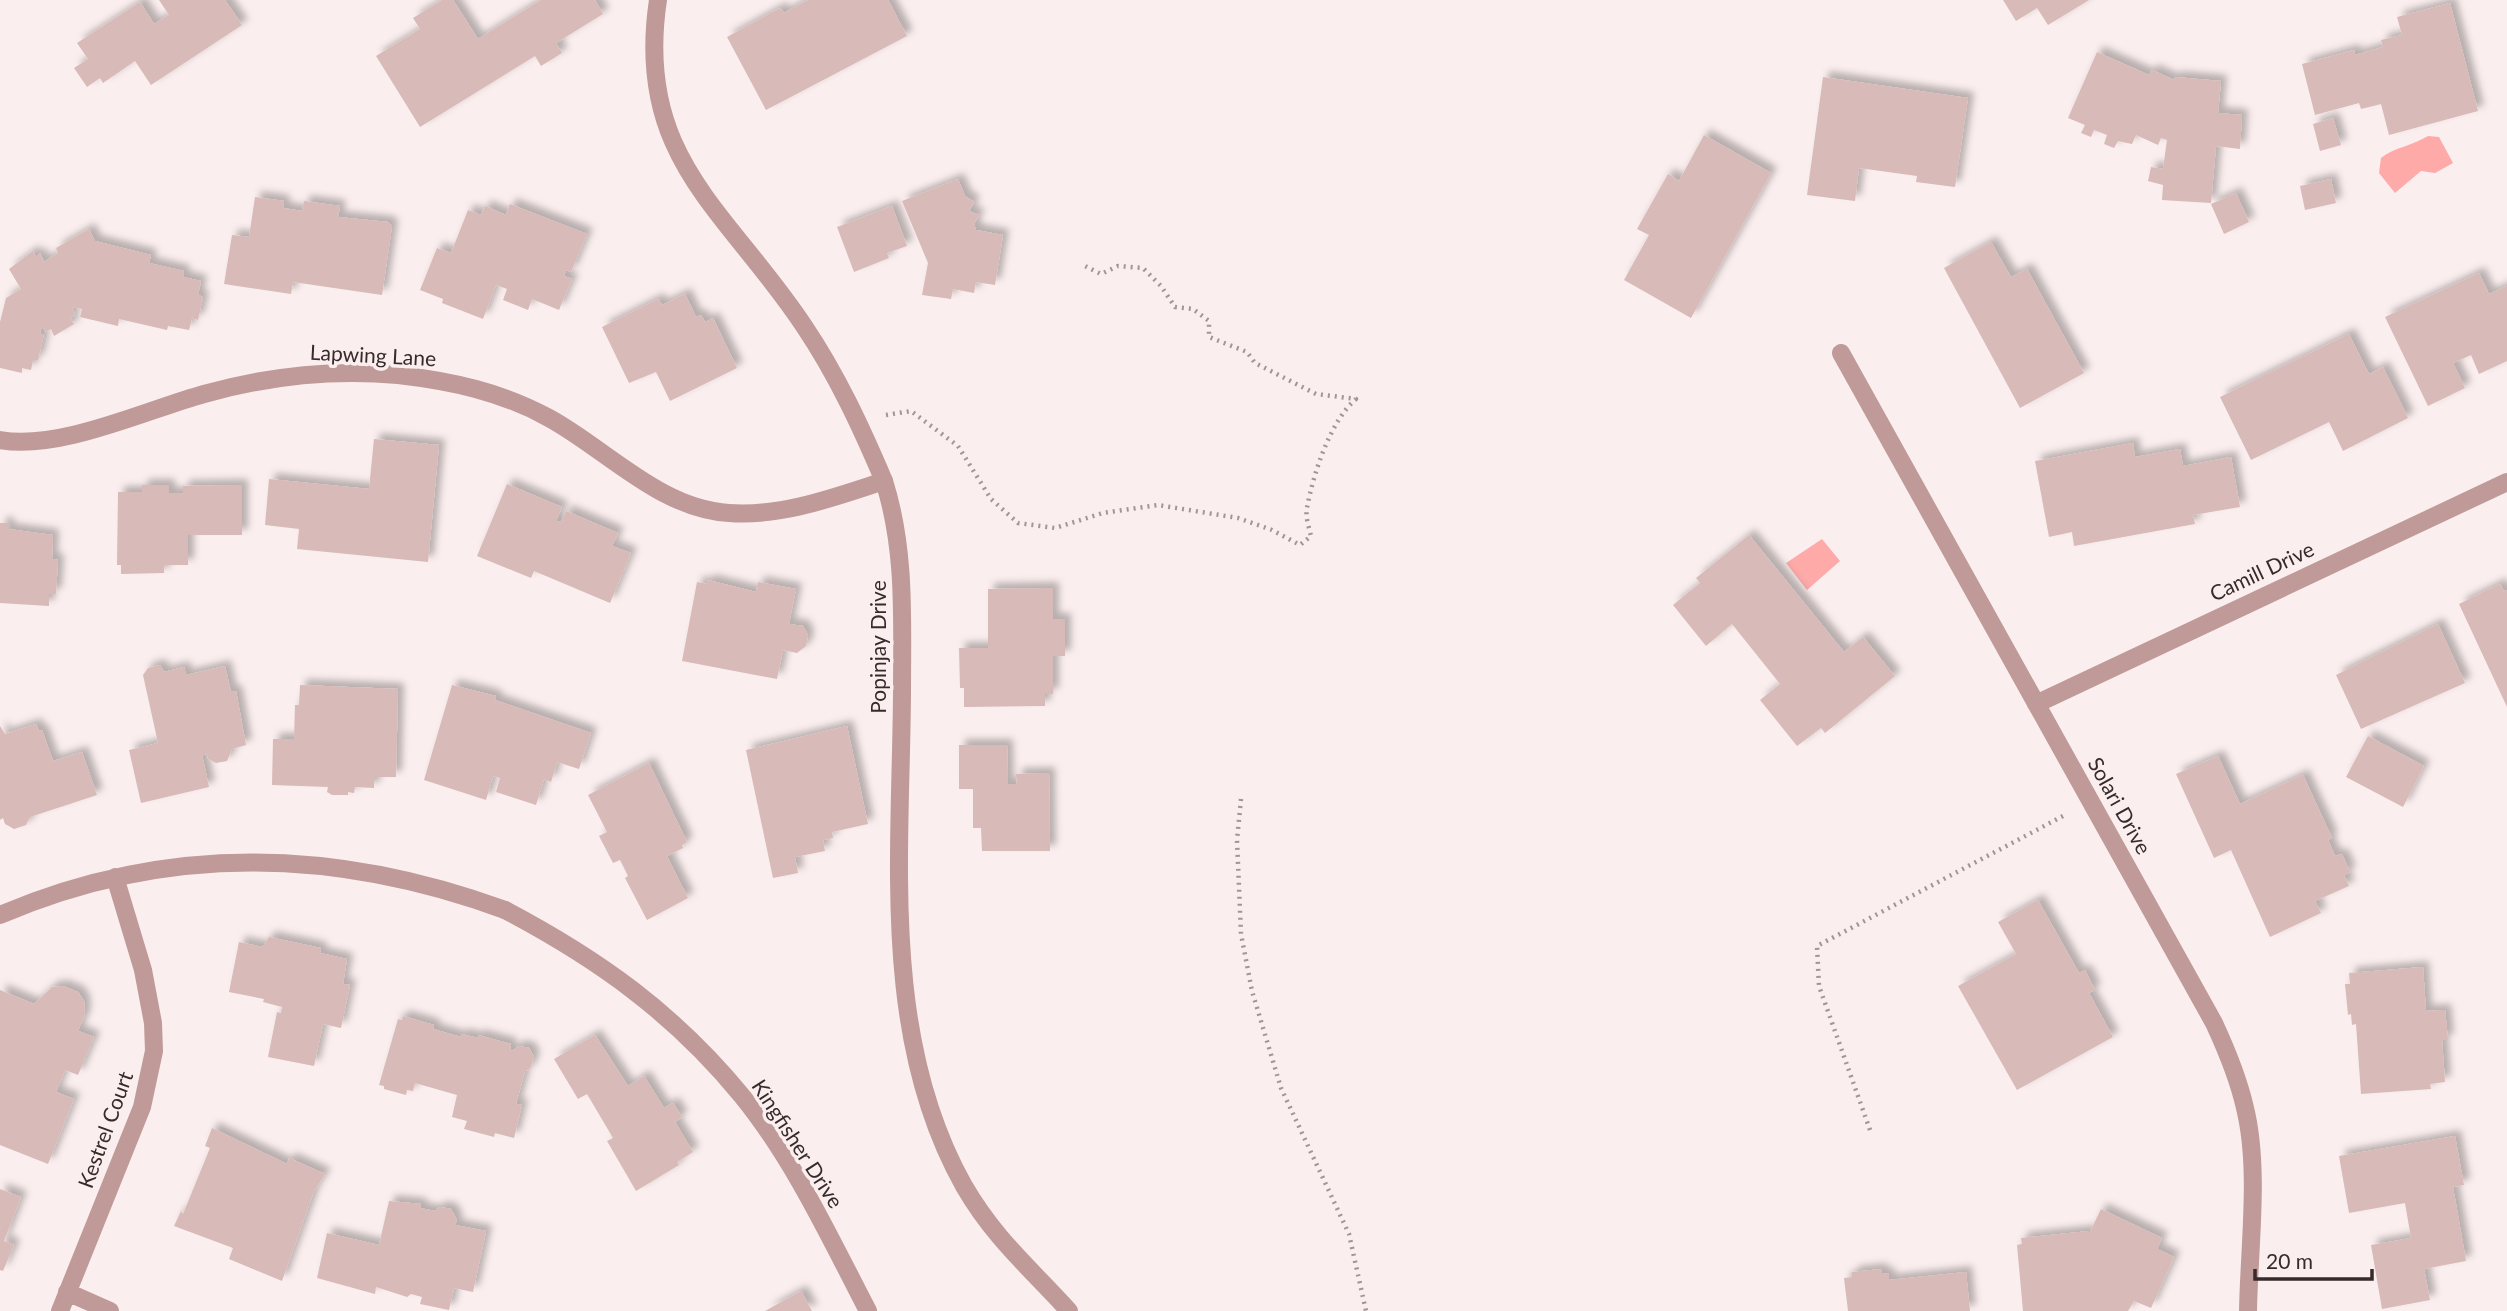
<svg xmlns="http://www.w3.org/2000/svg" width="2507" height="1311" viewBox="0 0 2507 1311" font-family="Lato,sans-serif">
<defs>
<filter id="shadow"><feDropShadow dx="6" dy="-6" stdDeviation="3.5" flood-color="#0004"/></filter>
</defs>
<rect width="100%" height="100%" fill="#fbeeee"/>
<!-- water -->
<path fill="#fdaaa9" d="M2428 136 2439 137 2453 163 2435 173 2421 171 2395 193 2379 173 2381 158C2395 147 2412 146 2428 136Z
M1822 539 1840 561 1807 590 1786 563Z"/>
<!-- building -->
<path fill="#d8bab9" filter="url(#shadow)" d="M159 0H225L242 25 151 85 135 61 103 83 100 78 87 87 74 68 88 59 77 43 140 2 154 24 169 15Z
M442 0H453L478 39 541 0H595L603 14 556 43 562 53 541 66 535 56 420 127 376 56 420 29 413 18Z
M808 0H888L907 36 766 110 727 37 780 8 784 13Z
M2003 0H2089L2048 25 2037 8 2016 21Z
M2450 3 2478 111 2389 135 2381 104 2361 109 2359 103 2315 115 2302 64 2354 50 2355 55 2383 47 2381 40 2402 35 2397 17Z
M2097 52 2149 75 2152 70 2174 80 2175 77 2221 81 2218 113 2242 115 2240 149 2216 146 2211 203 2162 200 2163 185 2148 181 2151 167 2163 169 2167 140 2161 138 2158 145 2136 135 2132 144 2118 141 2114 148 2104 144 2107 135 2094 130 2091 137 2081 133 2085 125 2068 118Z
M1823 77 1968 98 1955 187 1916 182 1917 176 1859 168 1855 201 1807 195Z
M2333 118 2341 145 2320 151 2313 124Z
M1704 135 1771 173 1691 318 1624 280 1649 235 1637 229 1668 174 1679 181Z
M958 179 965 196 974 202 969 211 979 215 974 224 976 230 1003 235 995 285 976 282 974 293 953 289 951 299 922 295 928 263 902 201Z
M2331 179 2336 203 2305 210 2300 186Z
M2236 193 2249 222 2224 234 2211 204Z
M255 197 284 201 283 208 302 211 304 201 340 206 338 217 388 222 392 226 382 295 293 282 291 294 224 284 232 235 249 237Z
M510 204 587 234 571 272 566 270 564 276 572 279 559 310 532 299 528 310 503 300 507 289 496 285 483 319 442 303 443 299 420 290 437 248 451 253 468 210 481 215 485 206 506 215Z
M892 206 907 246 887 253 889 258 854 272 837 227Z
M89 229 95 241 151 255 149 263 184 271 183 277 201 281 198 295 203 297 198 320 192 318 189 330 168 326 167 330 119 319 118 326 80 317 82 309 72 307 75 315 70 318 74 324 54 336 51 329 46 332 42 325 40 334H44L38 360H33L31 370 22 368V373L0 368V322L6 298 21 289 9 269 33 251 36 257 40 253 44 262 58 253 56 248Z
M1991 242 2011 277 2027 269 2084 373 2020 408 1944 268Z
M2479 273 2489 294 2507 286V361L2479 374 2471 355 2453 363 2465 388 2428 406 2385 317Z
M685 294 696 317 701 315 705 322 713 318 737 368 670 401 656 372 629 383 602 327 658 299 662 305Z
M2349 334 2369 374 2383 367 2408 418 2343 451 2329 422 2251 460 2220 397Z
M374 439 439 445 428 562 297 549 299 529 265 525 269 479 369 489Z
M2133 443 2135 457 2180 449 2183 466 2231 457 2240 507 2193 515 2195 524 2074 546 2072 532 2049 537 2035 461Z
M507 484 562 507 556 521 561 522 566 511 618 533 612 546 631 553 610 603 534 571 531 578 477 556Z
M142 485H169V493H183V486L242 485V535H188V565H164V573L121 574V565H117L118 492H142Z
M0 523H8V529L53 535 52 559 58 560 56 594H49V606L0 603Z
M1749 535 1844 652 1863 637 1895 676 1825 733 1821 728 1797 746 1760 700 1780 684 1732 624 1706 646 1673 605 1700 583 1696 578Z
M708 580 756 592 758 582 796 589 789 624 803 626 808 635 806 646 797 653 783 650 777 679 682 661 697 582 707 584Z
M2500 584 2504 591 2507 590V707L2459 604Z
M1053 588V619H1065V656H1053V694H1045V706L964 707V688H960L959 648H988V589Z
M2438 624 2465 683 2361 729 2336 675Z
M160 665 164 672 184 667 186 675 225 666 231 692 236 691 246 745 232 749 227 761 216 763 208 759 207 754 202 755 209 787 141 803 129 750 158 743 143 675 148 668Z
M300 685 398 689 396 777H374V788L355 787 354 793 348 792V795H332L327 792 328 787 272 785 273 739H294L295 705H299Z
M452 685 496 696 495 700 591 733 579 769 557 762 551 782 544 779 536 805 496 792 500 778 493 776 486 800 424 780Z
M36 724 39 731 42 730 53 761 82 752 97 795 30 817 26 825 14 829 5 824 3 818 0 820V726L5 734Z
M847 726 868 824 832 832 833 838 823 840 825 851 795 857 798 873 773 878 746 750Z
M2368 736 2424 766 2403 807 2346 777Z
M959 745H1007L1008 784H1017L1016 774 1049 773 1050 851H982L981 828H973V789H959Z
M2218 756 2240 804 2303 775 2332 838 2328 840 2335 856 2342 854 2350 872 2344 875 2349 886 2315 901 2321 913 2270 937 2231 850 2214 858 2176 774Z
M649 763 687 842 682 845 683 848 667 856 688 898 647 920 625 878 628 876 620 860 613 863 599 836 607 832 588 795Z
M2038 900 2079 973 2085 970 2095 990 2089 993 2113 1037 2017 1090 1958 986 2016 954 1998 922Z
M269 937 321 948 320 953 347 959 343 984 350 985 341 1028 323 1024 314 1066 268 1057 277 1012 281 1013 282 1007 263 1002 264 999 229 992 239 942 263 947Z
M2423 967 2426 1011 2445 1010 2448 1040H2442L2445 1082 2430 1084 2431 1089 2361 1094 2356 1024 2352 1025 2351 1014 2348 1015 2345 984H2350L2349 973Z
M63 986 78 992 84 1001 85 1014 78 1031 94 1037 78 1075 65 1070 56 1092 74 1099 48 1164 0 1145V990L34 1004 52 987Z
M403 1016 434 1025 433 1029 461 1037 462 1034 478 1038V1035L511 1044 510 1050 512 1051 519 1046 529 1048 534 1057 530 1069 525 1071 516 1104 522 1105 514 1138 495 1133 494 1137 464 1129 467 1121 452 1117 457 1095 415 1083 413 1091 407 1090 406 1095 384 1089V1086L379 1085 398 1019 402 1020Z
M595 1035 628 1086 644 1076 664 1108 673 1103 682 1117 675 1122 693 1152 677 1162 679 1165 636 1191 607 1141 613 1138 587 1094 578 1099 554 1059Z
M212 1128 287 1164 289 1158 325 1174 314 1191 282 1281 229 1259 233 1248 174 1226 181 1211 183 1214 210 1148 205 1146Z
M2455 1136 2464 1185 2453 1187 2466 1261 2424 1269 2430 1300 2382 1309 2371 1245 2411 1238 2405 1203 2349 1213 2339 1156Z
M0 1189 21 1197 4 1241 14 1245 3 1271 0 1270Z
M389 1201 421 1204 420 1208 435 1211 440 1207 451 1209 457 1220 455 1225 486 1231 473 1292 454 1288 449 1310 420 1304 422 1297 411 1294 407 1297 376 1287 375 1294 317 1278 327 1233 379 1245Z
M2101 1209 2162 1238 2157 1249 2174 1257 2151 1308 2134 1301 2128 1311H2023L2017 1245 2022 1244 2021 1238 2089 1231V1234Z
M1882 1269V1274L1889 1273V1280L1966 1272 1970 1311H1848L1844 1278 1852 1277V1272Z
M801 1291 812 1311H765Z"/>
<g fill="none" stroke-linecap="round" stroke-linejoin="round">
<!-- path -->
<path stroke="#a29595" stroke-width="4.5" stroke-dasharray="2 5" stroke-linecap="butt" d="M886 415 911 411 958 446 991 499 1018 523 1055 528 1103 513 1158 505 1238 518 1272 530 1300 545 1311 536C1309 527 1305 517 1307 508 1313 475 1330 421 1356 399L1316 394 1255 363 1247 352 1209 337V321L1193 309 1175 307 1161 286 1143 268 1118 266 1101 274 1085 266
M1241 799 1237 840 1241 934 1252 991 1281 1088 1349 1234 1366 1311
M1870 1130 1819 986 1817 946 2065 815"/>
<!-- service -->
<path stroke="#bf9a99" stroke-width="18" d="M884 481C906 550 902 620 902 692 901 856 880 1037 964 1186 994 1238 1030 1268 1069 1311
M505 910C598 959 674 1013 742 1096 794 1160 830 1238 868 1311"/>
<!-- minor -->
<path stroke="#bf9a99" stroke-width="18" d="M1841 353 2214 1023C2227 1051 2238 1077 2245 1108 2260 1169 2249 1247 2248 1311
M0 440C59 451 146 410 204 394 268 376 332 369 398 375 451 381 502 392 549 418 606 449 660 509 729 513 781 517 835 497 884 481 861 427 837 375 804 326 727 210 634 158 658 0
M2036 704 2507 482
M0 915C168 843 336 848 505 910
M67 1292 110 1311
M60 1311 142 1107 154 1051 153 1023 143 970 115 877"/>
</g>
<g text-anchor="middle" stroke-width="7" stroke-linejoin="round" paint-order="stroke">
<!-- street labels -->
<g font-size="21" fill="#362b2a" stroke="#fbeeee">
<text transform="translate(373 356) rotate(3)" y="7">Lapwing Lane</text>
<text transform="translate(2262 572) rotate(-25)" y="7">Camill Drive</text>
<text transform="translate(879 647) rotate(-90)" y="7">Popinjay Drive</text>
<text transform="translate(2119 806) rotate(61)" y="7">Solari Drive</text>
<text transform="translate(106 1130) rotate(-70)" y="7">Kestrel Court</text>
<text transform="translate(797 1144) rotate(57)" y="7">Kingfisher Drive</text>
</g>
</g>
<!-- scale -->
<path d="M2255 1269v10h117v-10" fill="none" stroke="#362b2a" stroke-width="3.5"/>
<text x="2266" y="1269" font-size="21" fill="#362b2a" stroke="#fbeeee" stroke-width="5" paint-order="stroke">20 m</text>
</svg>
